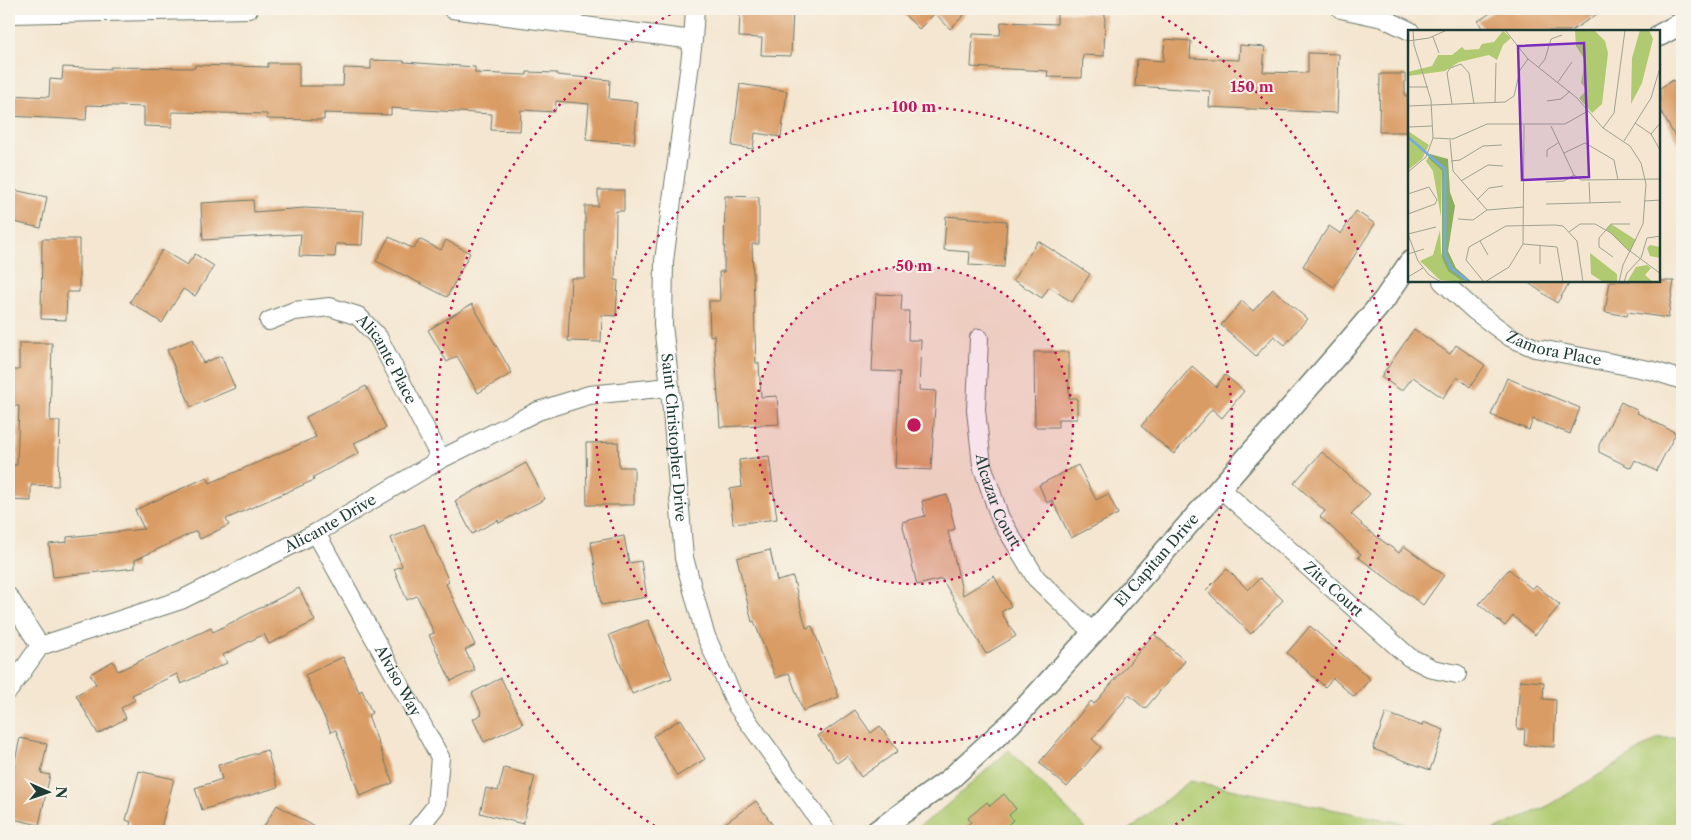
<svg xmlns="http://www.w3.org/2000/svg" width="1691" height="840" viewBox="0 0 1691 840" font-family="'Libre Caslon Text',serif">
<rect width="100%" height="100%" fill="#f7f3e8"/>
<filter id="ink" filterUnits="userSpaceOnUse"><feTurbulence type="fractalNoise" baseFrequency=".02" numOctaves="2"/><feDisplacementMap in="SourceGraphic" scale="10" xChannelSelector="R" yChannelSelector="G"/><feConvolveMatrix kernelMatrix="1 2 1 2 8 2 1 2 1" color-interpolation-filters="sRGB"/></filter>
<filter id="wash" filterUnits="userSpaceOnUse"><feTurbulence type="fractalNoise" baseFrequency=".0096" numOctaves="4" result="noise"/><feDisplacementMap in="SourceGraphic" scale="20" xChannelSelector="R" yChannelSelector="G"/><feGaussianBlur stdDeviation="1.12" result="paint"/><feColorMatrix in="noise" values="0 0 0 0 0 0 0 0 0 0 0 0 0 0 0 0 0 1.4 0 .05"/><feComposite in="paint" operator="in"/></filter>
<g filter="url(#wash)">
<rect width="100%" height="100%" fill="#f4e6d0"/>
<!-- green -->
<path fill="#afca70" stroke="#678452" d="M1659 738H1682V831H1492L1550 805Z
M1009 750 1088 831H912L938 813Z
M1190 781 1442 831H1127Z"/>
<g id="blocks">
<!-- building -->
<path fill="#da9c65" d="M740 9H793L791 56 761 55 762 38 739 37Z
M899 9H970L950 29 935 13 919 29Z
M1497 9H1605L1571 31H1484L1478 21Z
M1057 12 1105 14 1104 56 1083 55 1082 78 1047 77 1048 71 971 67 973 34 1000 35 1001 22 1057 24Z
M1165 39 1191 41 1190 58 1239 60 1240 45 1265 47 1263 72 1308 73V53L1339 54 1337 113 1209 107 1210 91 1135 86 1137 59 1163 61Z
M371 60 404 61V62L475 67V73L527 75V72L557 73V75L610 80 609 99 638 102 634 144 586 140 589 104 556 101 555 112 521 110 520 131 491 130 492 114 391 108V115L324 113V120L267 119V114L172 112V127L144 126V107L87 105 86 120 9 116V95L49 97 50 79 62 80 63 67 110 69V67L195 68V65L268 67V63H299V86H343L344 68 371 69Z
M1380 74H1405V96H1410V132H1379Z
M1673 80 1682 96V149L1660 110V88Z
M740 84 787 91 781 137 755 133 753 149 732 146Z
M9 189 47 197 41 228 9 221Z
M598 190H624V211H616L615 280H618L616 316 602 315 601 342 568 341 571 278H585V206H598Z
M725 196 759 197V244H752L756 363H759L761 397 777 396 779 424 720 427 714 335 710 336 709 301H720L719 272H724Z
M253 200 254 212 304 208 364 211 362 245 336 244 335 257 299 256 301 234 203 240 201 203Z
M1356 211 1375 224 1334 287 1303 266 1329 226 1341 234Z
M946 216 1007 221 1004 267 969 265 970 252 944 250Z
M389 237 414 249 419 239 441 250 446 240 470 253 447 297 376 261Z
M42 239H79V292H67L66 320 41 319Z
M1038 241 1090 274 1072 302 1049 287 1042 298 1013 280Z
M162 250 187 265 195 254 214 266 195 296 183 289 162 323 130 302Z
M1526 281H1571L1557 303Z
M1610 281H1674L1668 318 1628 312 1627 316 1605 312Z
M1273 289 1307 319 1285 345 1274 336 1256 356 1221 325 1242 301 1253 311Z
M876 294 902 295 901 311H909L908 340H921L919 390 936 391 931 470 895 468 900 372 872 371Z
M472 304 512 373 478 393 457 356 447 362 428 330Z
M1414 329 1450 354 1456 345 1485 365 1470 387 1457 377 1443 398 1413 377 1402 391 1381 377Z
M193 339 203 363 221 356 235 388 191 407 167 350Z
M19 343H52L50 421H60L58 486 31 485V501L9 500V465H17L19 406H9V370H19Z
M1034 352H1069V398H1077V419H1058V427H1035Z
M1192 366 1216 387 1225 375 1244 391 1222 418 1212 409 1174 454 1141 426Z
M1507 378 1580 408 1570 434 1533 419 1529 430 1491 415Z
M366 386 386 428 354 443 359 453 313 477 314 480 226 519 229 525 200 539 196 531 135 560V568L53 577 49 544 67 542V537L144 529 135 510 207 477 210 483 316 437 306 417Z
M1621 402 1638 411 1637 413 1676 433 1656 471 1635 460 1631 468 1599 452V445Z
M618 442 619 467H634V505H587L586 443Z
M1322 452 1370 494 1351 514 1362 524 1361 525 1399 553 1404 546 1444 575 1423 605 1358 557 1361 554 1320 517 1325 511 1294 483Z
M769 456 777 519 733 524 730 489 742 487 739 460Z
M526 463 545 499 499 523 498 520 472 534 455 501Z
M1078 465 1096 500 1108 494 1118 514 1071 538 1052 500 1047 503 1039 485Z
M947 495 955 529 948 531 963 595 994 576 1011 606 1001 612 1016 636 986 654 942 579 917 585 902 522 925 516 922 501Z
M424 524 449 582 446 584 475 645 465 650 475 670 451 681 429 635 434 633 417 596 407 600 394 569 402 566 391 538Z
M624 536 629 563 641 561 647 597 601 605 591 542Z
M770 550 777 581 793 577 806 628 812 626 839 697 803 711 789 673 776 678 754 621 752 622 737 558Z
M1227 569 1248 590 1260 578 1283 600 1251 634 1206 590Z
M1509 569 1532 589 1536 585 1560 605 1535 635 1513 616 1505 626 1479 604Z
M299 588 315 621 269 644 264 634 223 655 227 663 181 684 177 674 132 695 135 700 121 708 126 718 98 734 76 695 96 684 90 674 113 661 118 671 211 628 213 632Z
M648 620 672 678 632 694 609 635Z
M1310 626 1370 679 1354 697 1333 678 1325 687 1287 653Z
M1154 634 1185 661 1145 709 1129 695 1092 739 1101 747 1067 787 1039 763 1091 701 1094 704Z
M343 657 359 692 362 690 372 713 368 715 393 783 360 796 336 730 331 732 305 675Z
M501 678 523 724 484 742 473 719 482 714 472 693Z
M1520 680 1544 682 1543 699 1556 700 1554 747 1524 745 1525 729H1517Z
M855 710 871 733 880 726 898 751 861 777 847 756 837 763 818 736Z
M1386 713 1422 726 1423 722 1444 730 1430 770 1373 749Z
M681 719 705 759 677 776 653 736Z
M20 738 47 744 41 773 50 775 39 825 9 818V788Z
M267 750 278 787 202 810 195 788 222 779 218 765Z
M504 768 535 776 523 824 480 813 486 788 498 791Z
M139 771 174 779 160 831H128L131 822 126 820Z
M1004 794 1016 809 1009 815 1013 820 1001 831H960L971 822 968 818 987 802 990 806Z
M756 801 777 831H714Z
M277 805 322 831H261Z"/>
</g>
</g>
<g filter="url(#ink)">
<use href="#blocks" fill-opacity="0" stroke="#6a786b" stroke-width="1"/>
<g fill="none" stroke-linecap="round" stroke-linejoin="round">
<defs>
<g id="minor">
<path d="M452 9 693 40"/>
<path id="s1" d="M695 9 693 40 664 261 663 325 670 387 684 558 705 634 737 706 827 831"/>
<path d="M1341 9 1383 18 1410 31"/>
<path d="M9 14 249 9"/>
<path id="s2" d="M1442 281 1475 311 1510 337 1535 348 1654 371 1682 380"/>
<path id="s3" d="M269 321 294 311 330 307 358 316 378 337 441 459"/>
<path id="s4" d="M979 338 976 410 982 465 1000 518 1036 578 1093 633"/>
<path id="s5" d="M1220 488 1409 657 1433 669 1457 674"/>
<path id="s6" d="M316 533 440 757 436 806 416 831"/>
<path d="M9 597 40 646"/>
<path id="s7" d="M9 690 40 646 181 600 316 533 441 459 538 411 589 395 670 387"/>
</g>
<g id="tertiary">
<path d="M1660 35 1682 23"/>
<path id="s8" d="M877 831 949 780 1011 723 1093 633 1351 339 1384 300 1410 262"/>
</g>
</defs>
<!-- minor casing -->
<use href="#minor" stroke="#6a786b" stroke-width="20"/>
<!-- tertiary casing -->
<use href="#tertiary" stroke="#6a786b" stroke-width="24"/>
<!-- minor -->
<use href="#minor" stroke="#fff" stroke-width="18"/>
<!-- tertiary -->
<use href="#tertiary" stroke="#fff" stroke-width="21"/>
</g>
</g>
<!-- distance rings -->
<circle cx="914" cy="425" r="159" fill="#c2185b" fill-opacity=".12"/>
<g fill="none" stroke="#c2185b" stroke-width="2.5" stroke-dasharray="2.5 5">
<circle cx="914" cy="425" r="159"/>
<circle cx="914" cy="425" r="318"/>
<path d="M661 830A478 478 0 0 1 679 9M1149 9A478 478 0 0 1 1167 830"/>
</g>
<g text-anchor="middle" stroke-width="4" stroke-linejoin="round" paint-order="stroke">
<!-- street labels -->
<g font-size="15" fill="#1f3d34" stroke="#f7f3e8">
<text dy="5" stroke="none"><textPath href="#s2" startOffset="134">Zamora Place</textPath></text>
<text dy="5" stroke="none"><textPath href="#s3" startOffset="145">Alicante Place</textPath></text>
<text dy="5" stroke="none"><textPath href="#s1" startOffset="431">Saint Christopher Drive</textPath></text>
<text dy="5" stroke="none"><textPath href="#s4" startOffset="166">Alcazar Court</textPath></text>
<text dy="5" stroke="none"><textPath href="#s7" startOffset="370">Alicante Drive</textPath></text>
<text dy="5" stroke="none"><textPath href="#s8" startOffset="391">El Capitan Drive</textPath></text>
<text dy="5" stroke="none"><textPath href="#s5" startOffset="152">Zita Court</textPath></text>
<text dy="5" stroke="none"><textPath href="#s6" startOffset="169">Alviso Way</textPath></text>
</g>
</g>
<!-- overview -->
<g transform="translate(1408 30)">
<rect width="252" height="252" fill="#f4e6d0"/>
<path d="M167 0H186L197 11 200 23 194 74 184 83 171 68 179 60 173 53 177 30 168 16ZM232 0H241L245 9 234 53 223 74 224 28ZM95 1 103 8 95 15 89 30 81 25 51 32 37 41 0 46V42L24 36 30 25H44L54 17 57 20 71 19 74 14 86 12ZM0 101 21 115 14 129 0 140ZM20 128 34 141 33 187 25 141 18 131ZM203 194 228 210 222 222 198 199ZM32 200 33 223 47 245 58 252 32 250 12 231 25 225ZM242 215 252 217V228L242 226 239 218ZM182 223 209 244V252H195L183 244ZM239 235 243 238 237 245 245 252H219L228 237Z" fill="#afca70"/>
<path d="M22 124 40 129 42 162 47 176 40 221 48 238 64 252 53 250 40 241 34 228V141L20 128Z" fill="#8bae62"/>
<path fill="none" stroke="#74abe3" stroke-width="2.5" d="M0 107 37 139V225L43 238 60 251"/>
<path fill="none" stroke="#9fa292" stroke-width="1" d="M97 0 120 29 169 68 195 98 222 116 233 133 238 154 235 194 215 235 211 252M25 7 31 23M0 11 21 8 39 0M131 37 137 29 143 9 154 5M150 52 164 32M0 57H20M139 71 153 69 162 61M87 73 88 33M44 74 39 43 42 38 53 34 61 43 66 74M0 76 97 72 106 66 112 40 120 29M227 93 243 104 253 122M143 96 166 145 173 150 253 149M1 97 24 96M195 98 206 83 217 0M243 104 253 92M25 108 45 109 79 94H157L180 81M42 110 45 141 79 180 116 177M216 111 243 68 253 34M156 123 177 113 206 130 210 150M139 127V120L150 113M43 131 52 130 75 116 94 115M0 142 18 127 25 108 23 70 6 15 5 0M53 151 80 135 95 136M138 152 156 151 166 145M181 152 182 173M0 164 21 157 29 170 27 174 0 184M69 170 81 158 95 156M236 171 253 170M138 174 213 172M50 189 65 190 79 180M161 202 172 194H187L203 203 222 222M0 204 10 231 21 245 33 252M0 204 28 197M72 211 80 225M115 214 149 217 155 252M132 215V234M222 221 253 244M0 224 16 219M205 227 191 217V208L203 194H222M0 247 15 238M76 252 58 230 61 217 98 196 147 195 155 196 169 211 175 252M77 252 101 237 115 214 116 95M216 252 219 243 233 228 239 208 253 206"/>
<path fill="#7b2cbf" fill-opacity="0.15" stroke="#7b2cbf" stroke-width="2.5" d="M176 13 181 147 114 150 110 16Z"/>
<rect width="252" height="252" fill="none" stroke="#1f3d34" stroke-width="2.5"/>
</g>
<circle cx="914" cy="425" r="8" fill="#c2185b" stroke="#f7f3e8" stroke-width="2.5"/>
<g font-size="15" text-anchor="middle" font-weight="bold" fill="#c2185b" stroke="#f7f3e8" stroke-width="4" stroke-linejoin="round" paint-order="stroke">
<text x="1252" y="92">150 m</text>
<text x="914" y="112">100 m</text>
<text x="914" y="271">50 m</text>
</g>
<!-- margin -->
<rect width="1691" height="840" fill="none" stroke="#f7f3e8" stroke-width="30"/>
<!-- north arrow -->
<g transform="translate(48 792) rotate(92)" stroke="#f7f3e8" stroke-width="4" paint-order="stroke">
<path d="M0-4L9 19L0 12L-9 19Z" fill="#1f3d34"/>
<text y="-8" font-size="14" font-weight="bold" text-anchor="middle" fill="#1f3d34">N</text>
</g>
</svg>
